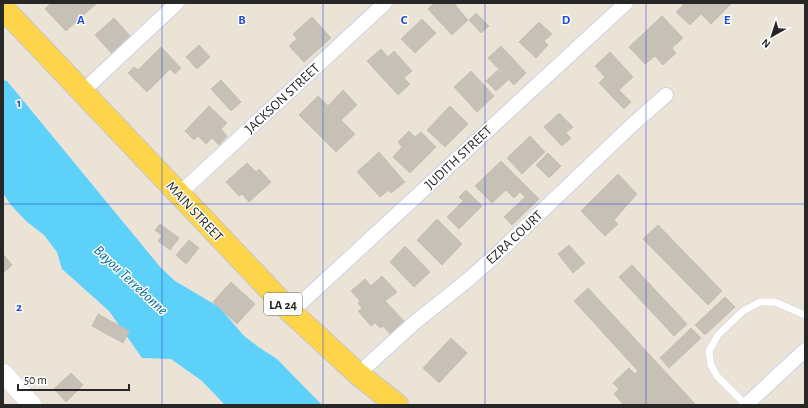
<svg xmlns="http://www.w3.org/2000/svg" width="808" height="408" viewBox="0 0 808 408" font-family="'Alegreya Sans',sans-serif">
<rect width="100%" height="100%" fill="#ece3d7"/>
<!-- water -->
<path fill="#5ed1fa" d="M3 80 7 81 161 268 175 281 219 307 244 336 260 348 277 359 322 405H225L202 381 171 359 142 358 109 311 62 269 57 252 44 235 26 221 10 204 3 193Z"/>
<!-- building -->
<path fill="#c7c0b7" stroke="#c7bfb1" d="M51 3H97L66 31 45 9Z
M434 3H458L455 5 468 20 452 35 428 9Z
M681 3H732L711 24 701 14 690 25 676 12 683 5Z
M476 13 489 26 481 33 469 20Z
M662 16 683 38 672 48 676 53 663 65 655 56 645 64 629 47Z
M312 17 331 38 304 62 289 46 297 39 293 34Z
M114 18 132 38 113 55 95 35Z
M422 19 436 33 415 53 401 39Z
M539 22 552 34 544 41 548 45 536 58 519 42Z
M199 45 210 57 197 69 186 57Z
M501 46 526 73 514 85 488 58Z
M161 47 181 68 175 74 170 69 147 92 128 73 134 67 138 70Z
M381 49 388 57 394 51 412 71 404 78 410 84 398 95 367 61Z
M610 52 633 77 619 90 631 102 624 109 599 83 605 77 595 66Z
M498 70 508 80 496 91 486 81Z
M471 71 494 96 477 112 454 87Z
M221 80 241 102 231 111 211 89Z
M343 90 357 105 341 120 355 134 336 152 299 115 318 96 328 106Z
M209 106 227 123 221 129 227 136 219 145 212 138 206 144 198 136 194 140 185 131Z
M450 106 468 124 445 147 427 130Z
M559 113 573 127 566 133 571 138 562 146 544 127Z
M409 131 415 137 421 132 436 147 410 173 393 157 402 147 398 142Z
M530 136 545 152 522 174 507 158Z
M379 152 405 182 391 193 389 190 380 197 357 172Z
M548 153 561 166 549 178 536 165Z
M501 161 539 199 512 225 504 217 525 197 520 192 514 198 506 190 492 203 475 186Z
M247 163 256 172 259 169 271 182 249 202 242 194 239 196 226 182Z
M618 174 637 194 614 220 618 224 605 236 581 211Z
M466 190 482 206 459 229 447 217 463 201 459 197Z
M437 219 462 244 442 265 417 240Z
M160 224 179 238 170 250 158 241 162 236 155 230Z
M658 225 722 291 708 305 643 239Z
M189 240 199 248 186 264 176 255Z
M569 245 585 263 573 273 558 254Z
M405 246 430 272 414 287 390 262Z
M3 254 12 265 3 273Z
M632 265 687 324 674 336 619 277Z
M382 276 397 292 385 301 406 323 391 335 383 326 380 328 375 323 371 326 358 311 362 308 358 303 360 301 351 291 365 279 371 286Z
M231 282 255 304 237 324 213 302Z
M588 288 696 405H624L614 394 619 389 613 383 629 368 635 374 638 371 574 301Z
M725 297 735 307 705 335 695 325Z
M98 314 129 331 123 343 92 326Z
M691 328 701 338 669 368 660 358Z
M451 338 467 353 439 383 423 368Z
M71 373 83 385 66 402 54 389Z"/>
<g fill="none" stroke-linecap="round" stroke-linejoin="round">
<defs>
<path id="lane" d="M746 405 717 376 711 365 709 351 718 335 743 311 760 302H775L805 315"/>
<path id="street" d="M82 92 177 3
M179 194 385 3
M291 312 626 3
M358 374 414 323 469 279 497 254 632 125 666 95
M746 405 805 350"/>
<path id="secondary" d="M3 373 32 405"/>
<path id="primary" d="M3 8 291 312 358 374 397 405"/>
</defs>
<!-- lane casing -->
<use href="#lane" stroke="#ccd0e3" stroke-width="8"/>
<!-- street casing -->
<use href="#street" stroke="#ccd0e3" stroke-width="16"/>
<!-- secondary casing -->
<use href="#secondary" stroke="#ccd0e3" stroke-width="20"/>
<!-- primary casing -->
<use href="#primary" stroke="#c7c7c7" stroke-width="24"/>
<!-- lane -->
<use href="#lane" stroke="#fff" stroke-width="7"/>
<!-- street -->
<use href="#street" stroke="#fff" stroke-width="14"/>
<!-- secondary -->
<use href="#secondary" stroke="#fff" stroke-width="19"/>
<!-- primary -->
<use href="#primary" stroke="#fed44a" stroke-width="22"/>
</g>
<!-- grid -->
<path fill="none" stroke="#1d4ed8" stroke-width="1" stroke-opacity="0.55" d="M162 3V405M323 3V405M485 3V405M646 3V405M3 204H805"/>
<g text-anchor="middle" stroke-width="3" stroke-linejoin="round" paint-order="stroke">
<!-- shield labels -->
<rect fill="#fff" stroke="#686868" stroke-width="1" x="264" y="293" width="38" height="22" rx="3"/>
<g font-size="13" font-weight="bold" fill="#272727">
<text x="283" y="309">LA 24</text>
</g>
<!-- street labels -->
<g font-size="14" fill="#272727" stroke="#fff">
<text transform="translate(282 98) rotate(-43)" y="5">JACKSON STREET</text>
<text transform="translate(458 157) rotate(-43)" y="5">JUDITH STREET</text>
<text transform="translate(195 211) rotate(47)" y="5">MAIN STREET</text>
<text transform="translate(514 237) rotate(-43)" y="5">EZRA COURT</text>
</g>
<!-- water labels -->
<g font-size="15" font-style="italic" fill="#006ba3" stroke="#fff">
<text transform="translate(131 280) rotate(43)" y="5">Bayou Terrebonne</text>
</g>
</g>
<g font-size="13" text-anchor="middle" font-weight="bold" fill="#1d4ed8" stroke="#fff" stroke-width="3" stroke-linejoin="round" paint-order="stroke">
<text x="81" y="24">A</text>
<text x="242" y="24">B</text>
<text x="404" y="24">C</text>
<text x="566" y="24">D</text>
<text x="727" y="24">E</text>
<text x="19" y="107">1</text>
<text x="19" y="311">2</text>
</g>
<!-- border -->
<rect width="808" height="408" fill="none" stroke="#272727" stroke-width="8"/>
<!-- north arrow -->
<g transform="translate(772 36) rotate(219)" stroke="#ffffff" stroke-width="3" paint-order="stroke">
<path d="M0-3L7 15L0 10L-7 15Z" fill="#272727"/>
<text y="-6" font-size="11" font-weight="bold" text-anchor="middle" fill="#272727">N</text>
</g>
<!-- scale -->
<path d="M18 384v6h111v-6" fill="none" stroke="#272727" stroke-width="2"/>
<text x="24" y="384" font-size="12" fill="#272727" stroke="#ffffff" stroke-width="3" paint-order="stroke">50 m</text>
</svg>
